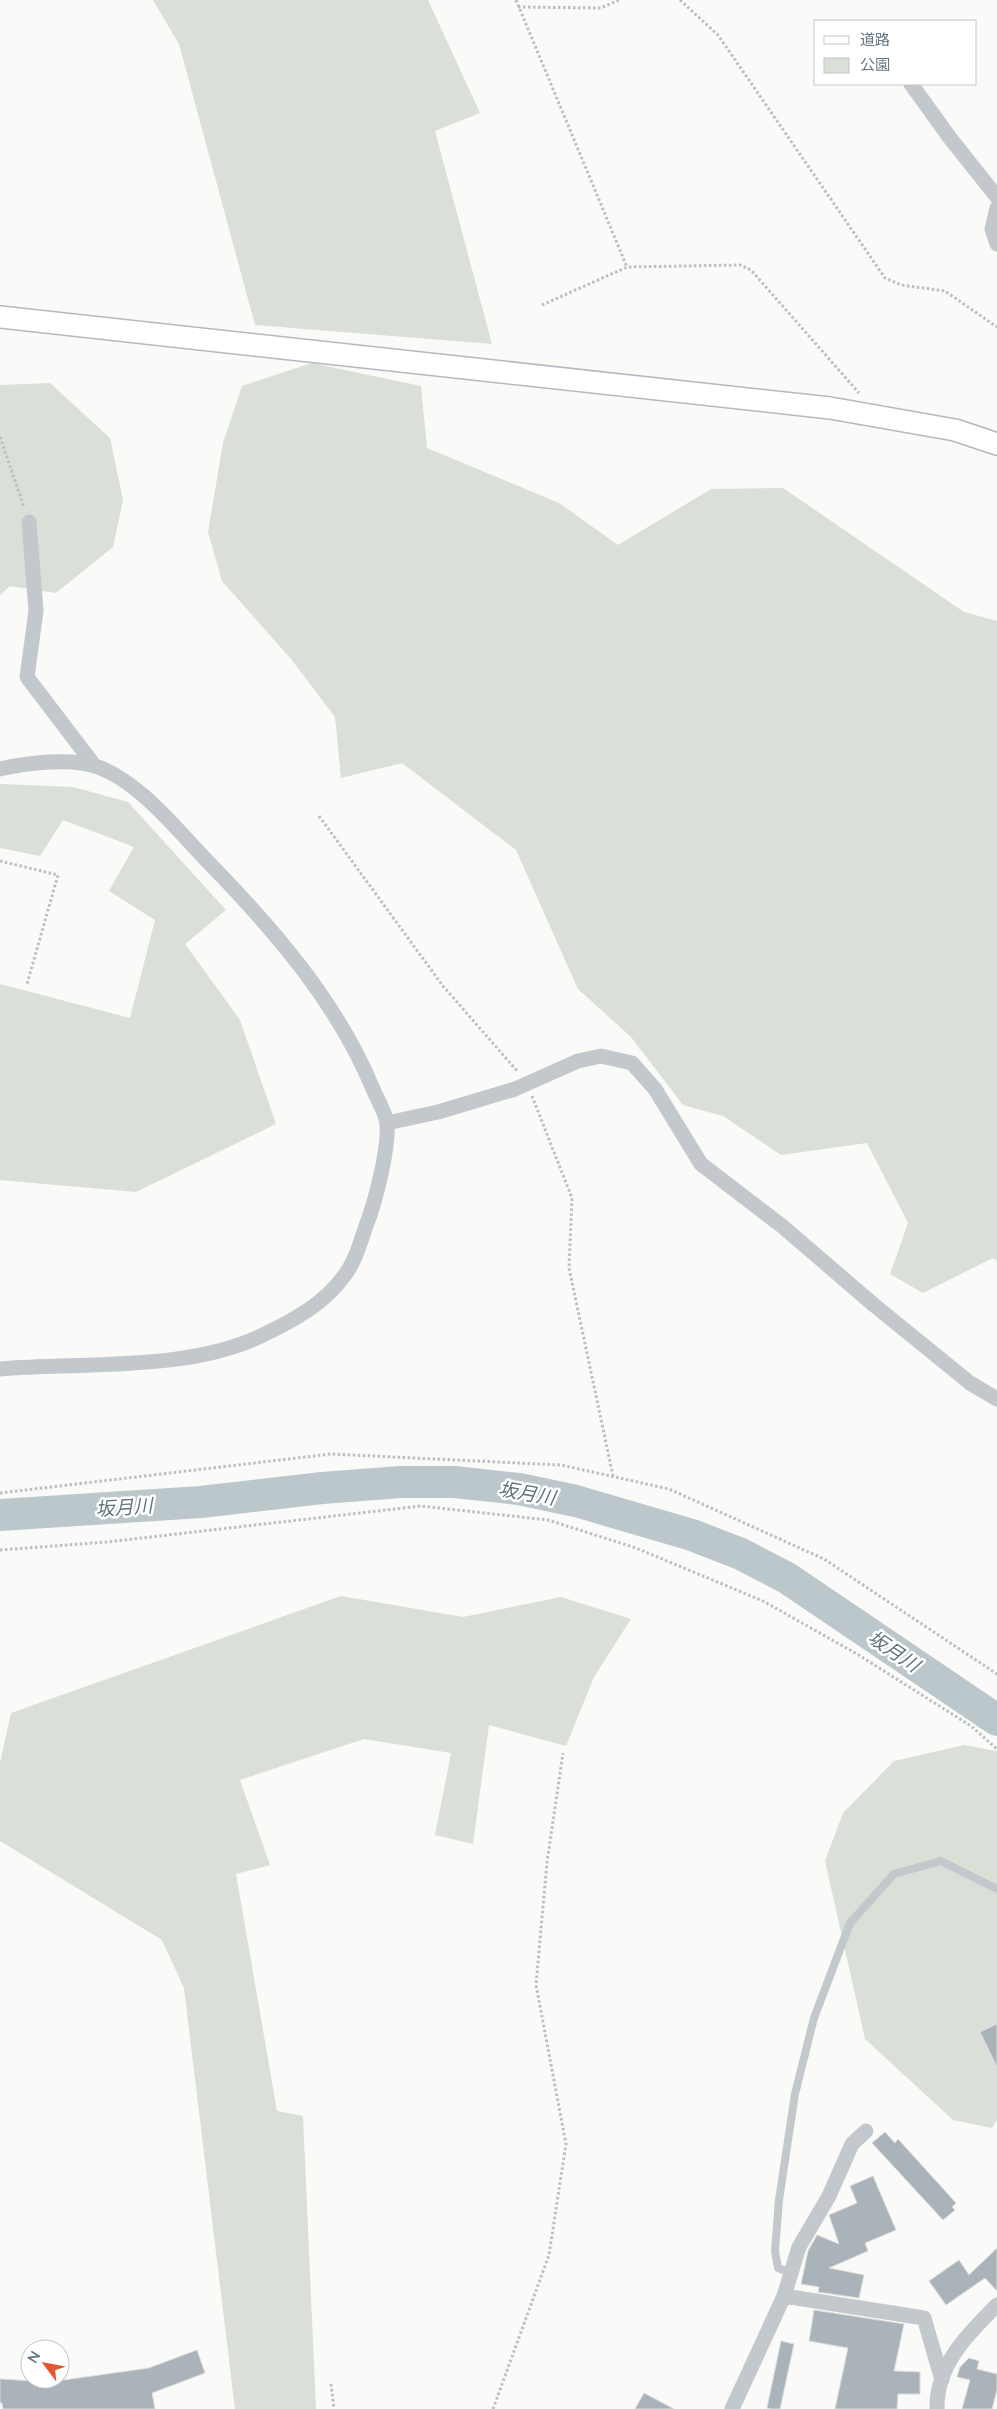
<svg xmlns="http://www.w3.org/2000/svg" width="997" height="2409" viewBox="0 0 997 2409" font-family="Lato,'Noto Sans JP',sans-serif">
<rect width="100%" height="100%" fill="#fafaf8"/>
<!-- green -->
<path fill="#dadfd7" d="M153 0H428L480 113 435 131 492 344 255 325 179 44Z
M312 363 421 386 427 448 559 503 618 545 711 489 783 488 964 612 997 621V1261L993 1258 923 1293 890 1274 908 1223 867 1143 781 1155 723 1116 683 1105 631 1037 578 989 516 850 402 763 341 778 335 717 291 659 222 581 208 532 223 443 242 386Z
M50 383 110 438 123 500 113 547 56 593 10 586 0 595V385Z
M0 784 73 787 128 802 226 910 185 944 240 1020 276 1124 136 1192 0 1180V984L130 1018 155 920 109 891 134 847 63 820 40 856 0 848Z
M341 1596 463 1617 561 1597 631 1619 594 1677 566 1746 489 1725 473 1844 435 1835 451 1753 364 1739 240 1780 270 1865 236 1874 277 2111 303 2116 316 2409H235L184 1988 162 1940 0 1841V1763L11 1713Z
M964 1745 997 1751V2120L992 2128 953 2120 865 2039 825 1861 843 1813 894 1761Z"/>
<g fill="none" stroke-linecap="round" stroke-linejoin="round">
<!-- river -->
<path stroke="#bbc7cb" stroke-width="32" d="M0 1515 201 1502 322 1488 401 1482H454L519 1489 576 1501 692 1535 741 1554 787 1578 997 1720"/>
</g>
<!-- building -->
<path fill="#aab3b9" stroke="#dcdcda" d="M997 2024V2067L980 2032Z
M885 2132 895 2143 898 2139 956 2203 952 2207 955 2210 943 2220 872 2143Z
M873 2176 896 2230 865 2243 868 2251 829 2268 864 2275 859 2298 818 2292 819 2287 801 2284 808 2251 817 2235 839 2244 829 2215 857 2203 850 2186Z
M997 2248V2291L985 2278 946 2305 929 2281 959 2260 969 2275Z
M814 2310 904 2324 894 2371 920 2372V2394H898L897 2409H835L848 2348 809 2341Z
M781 2341 794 2344 780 2409H772L767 2408Z
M197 2350 205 2373 152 2393 155 2409H3L2 2403H0V2379L50 2382 149 2368Z
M969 2358 979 2361 977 2369 997 2374V2390L992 2409H962L970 2380 957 2377 960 2367Z
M644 2393 674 2409H635Z"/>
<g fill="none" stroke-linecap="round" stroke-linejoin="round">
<defs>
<path id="secondary" d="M0 317 830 408 955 430 997 444"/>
</defs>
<!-- secondary casing -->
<use href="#secondary" stroke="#b3babf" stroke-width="24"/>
<!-- path -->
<path stroke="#bbbfc2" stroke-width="3" stroke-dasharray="2.5 2.5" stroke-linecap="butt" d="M516 0 627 267
M680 0 718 35 885 278 901 285 945 291 997 327
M518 7 601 8 619 0
M542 305 627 267 740 265 751 270 859 393
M0 437 24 507
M319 816 443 986 518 1072
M0 861 58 875 27 984
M532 1096 572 1198 569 1268 613 1476
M0 1493 331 1454 561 1465 669 1489 824 1559 997 1674
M0 1550 107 1542 421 1506 548 1520 636 1548 763 1601 857 1654 971 1726 997 1749
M331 2384 334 2409
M493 2409 549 2255 566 2144 536 1985 547 1862 563 1753"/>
<!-- lane -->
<path stroke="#c3c8cc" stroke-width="8" d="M791 2273 778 2268 775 2251 779 2200 795 2094 814 2018 850 1923 894 1874 941 1861 997 1889"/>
<!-- street -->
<path stroke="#c3c8cc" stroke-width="15" d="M911 84 950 138 997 197
M997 208 992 229 997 244
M29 522 36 611 27 677 94 765
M0 769C26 763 72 757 98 767 142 783 180 834 213 867 276 932 338 1004 373 1089 377 1099 386 1113 387 1124 389 1149 375 1203 366 1226 360 1243 355 1262 344 1276 325 1303 294 1320 265 1334 189 1372 84 1362 0 1369
M387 1123 438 1112 515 1089 578 1061 601 1056 632 1063 655 1089 701 1164 782 1226 874 1305 970 1383 997 1399
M784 2296 799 2247 829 2196 852 2144 866 2131
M732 2409 784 2296 924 2318 942 2380
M937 2409C936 2365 968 2334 997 2305"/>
<!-- secondary -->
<use href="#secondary" stroke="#fff" stroke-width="21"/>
</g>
<g text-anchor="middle" stroke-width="5" stroke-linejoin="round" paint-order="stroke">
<!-- water labels -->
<g font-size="19" font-style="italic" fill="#60757c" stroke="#fff">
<text transform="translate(527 1493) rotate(10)" y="7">坂月川</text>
<text transform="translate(124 1507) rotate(-4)" y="7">坂月川</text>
<text transform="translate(894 1651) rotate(34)" y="7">坂月川</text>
</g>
</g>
<!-- legend -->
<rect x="814" y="20" width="162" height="65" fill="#ffffff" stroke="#c1c8cd"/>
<rect x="824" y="36" width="25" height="8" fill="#ffffff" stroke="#c1c8cd"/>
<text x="860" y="45" font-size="15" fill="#657683">道路</text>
<rect x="824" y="58" width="25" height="15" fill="#dadfd7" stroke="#c1c8cd"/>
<text x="860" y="70" font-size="15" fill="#657683">公園</text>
<!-- north arrow -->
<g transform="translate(45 2364) rotate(302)"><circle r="24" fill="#ffffff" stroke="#c1c8cd"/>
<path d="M0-4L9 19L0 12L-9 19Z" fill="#e4572e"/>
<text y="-8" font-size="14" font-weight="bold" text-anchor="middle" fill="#657683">N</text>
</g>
</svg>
